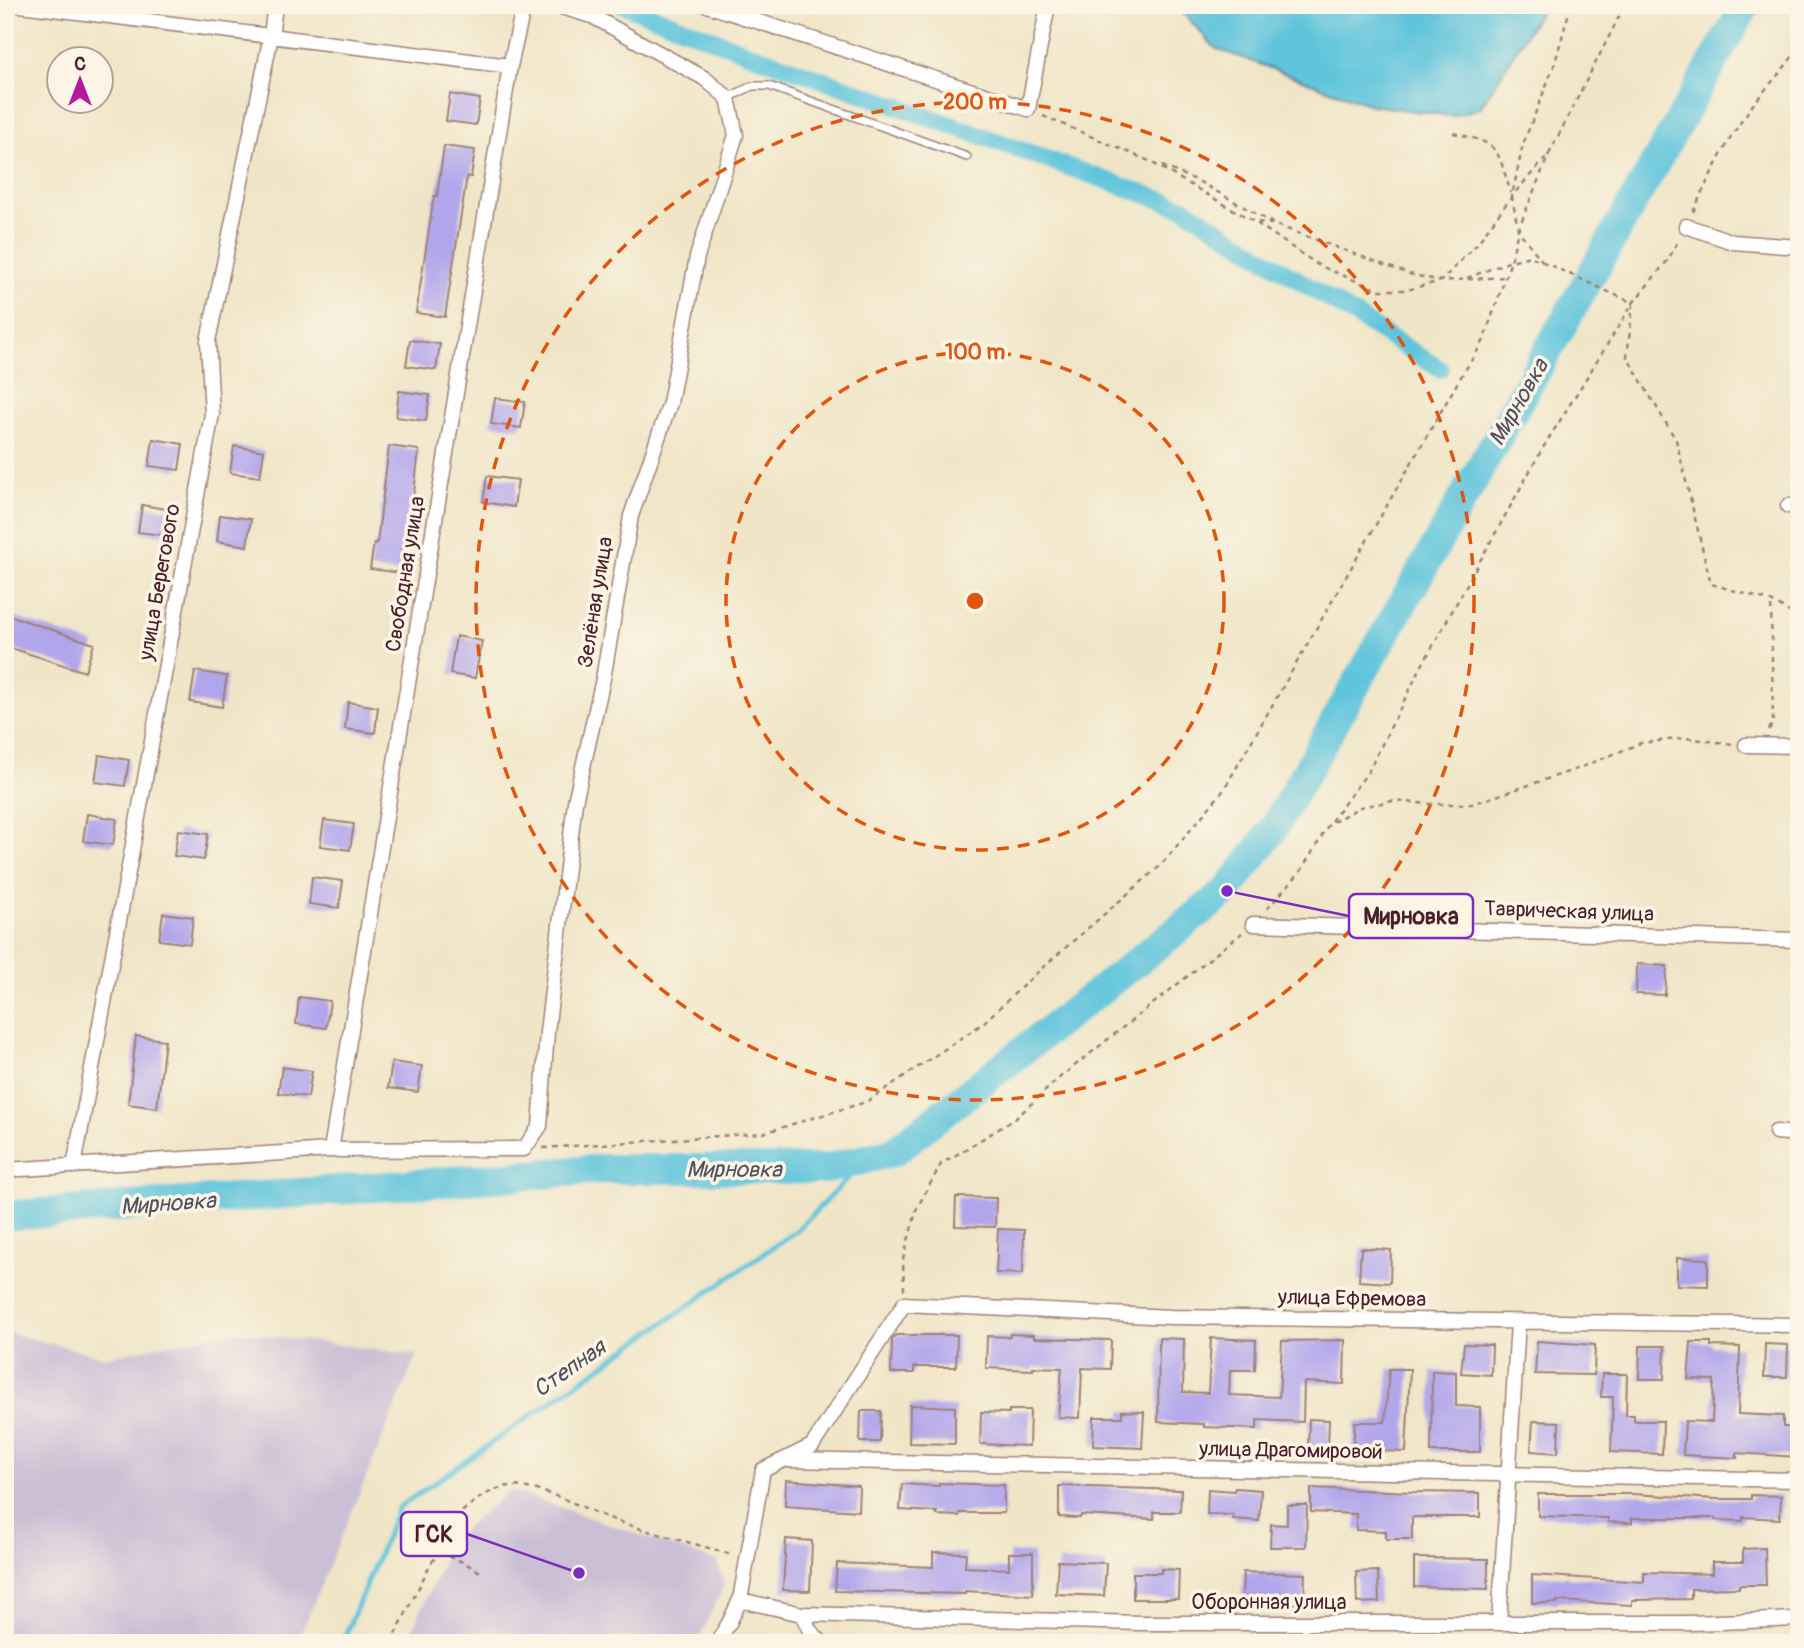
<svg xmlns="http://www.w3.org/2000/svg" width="1804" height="1648" viewBox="0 0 1804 1648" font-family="Pangolin,sans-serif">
<rect width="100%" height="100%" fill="#fcf5e5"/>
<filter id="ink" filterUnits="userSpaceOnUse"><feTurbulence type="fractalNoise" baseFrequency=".0143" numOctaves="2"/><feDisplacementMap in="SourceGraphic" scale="14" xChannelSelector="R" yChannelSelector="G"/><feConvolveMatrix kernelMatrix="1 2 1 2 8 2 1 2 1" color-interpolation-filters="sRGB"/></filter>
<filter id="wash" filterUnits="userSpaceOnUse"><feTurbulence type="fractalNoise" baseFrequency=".00686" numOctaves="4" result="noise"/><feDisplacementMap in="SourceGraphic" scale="28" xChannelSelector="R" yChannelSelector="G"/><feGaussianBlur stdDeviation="1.57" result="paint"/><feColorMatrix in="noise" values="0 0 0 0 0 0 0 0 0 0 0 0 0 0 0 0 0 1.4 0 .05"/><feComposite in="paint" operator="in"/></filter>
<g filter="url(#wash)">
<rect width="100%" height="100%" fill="#f0e5c7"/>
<!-- industrial -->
<path fill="#cbbfd5" d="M234 1331 417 1355 297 1643H5V1332L105 1357Z
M510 1490 718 1562 724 1585 697 1643H406L454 1538Z
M1020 1633 1209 1636V1643H1019Z"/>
<!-- water -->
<path fill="#5fc4dc" stroke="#547284" stroke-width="2" d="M1176 5H1544L1480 108 1452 116 1371 105 1215 48Z"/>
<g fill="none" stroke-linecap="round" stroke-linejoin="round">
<!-- stream -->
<path stroke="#5fc4dc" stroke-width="5" d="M342 1643 398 1508 796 1231 867 1159"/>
<!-- canal -->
<path stroke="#5fc4dc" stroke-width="18" d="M624 5 756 56 1184 208 1440 369"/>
<!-- river -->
<path stroke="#5fc4dc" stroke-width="30" d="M5 1216 604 1169H826L893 1152 1227 891 1272 831 1746 5"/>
</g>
<g id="blocks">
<!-- building -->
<path fill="#b1a5eb" d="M450 94 480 99 476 125 446 121Z
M444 146 475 150 471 177 467 176 445 317 416 313 434 196H437Z
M410 340 440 344 436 370 406 366Z
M399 391 430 395 426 421 396 417Z
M495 398 525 402 521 428 491 424Z
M153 439 183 444 179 470 149 466Z
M234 446 264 451 260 477 230 473Z
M389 446 419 450 410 527 407 526 400 573 370 569 374 543H377Z
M487 476 518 480 514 507 483 502Z
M142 505 172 510 168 536 138 532Z
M220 515 251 519 247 546 217 541Z
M5 614 94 644 85 672 5 646Z
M456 636 482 641 475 678 450 674Z
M195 671 227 676 222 707 190 702Z
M348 702 378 707 375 733 345 729Z
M99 755 129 760 125 786 95 782Z
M87 814 117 819 113 845 83 841Z
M324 820 354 824 350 850 320 846Z
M178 830 208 834 204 860 174 856Z
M312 877 343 881 339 908 309 904Z
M163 913 193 917 190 944 159 940Z
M1637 964 1667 966 1665 995 1636 994Z
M299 997 330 1001 326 1028 296 1024Z
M136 1036 165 1040 157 1108 128 1104Z
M392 1062 422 1066 418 1092 388 1088Z
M282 1067 312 1071 308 1097 278 1093Z
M956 1197 996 1198 995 1227 955 1226Z
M998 1229 1024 1230 1023 1274 996 1273Z
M1361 1248 1391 1250 1390 1283 1359 1281Z
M1677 1258 1708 1259V1286L1677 1285Z
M1010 1334 1034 1335V1338L1111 1340 1110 1369 1082 1368 1080 1418 1058 1417 1062 1368 1033 1367V1370L986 1368 987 1336 1010 1337Z
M896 1335H957L956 1367H914V1373H891L892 1340Z
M1159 1338 1184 1339 1183 1392 1208 1393 1211 1338 1256 1340 1255 1370H1230L1229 1395 1279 1397 1282 1341 1345 1340 1344 1384 1304 1382 1303 1422 1257 1420V1429L1204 1427V1424L1158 1422Z
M1537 1341 1595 1345 1594 1375 1535 1374Z
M1691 1342H1711V1346L1740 1347 1738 1414 1783 1416V1427H1799V1457L1737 1453V1458L1683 1455 1685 1421 1712 1422 1714 1380 1688 1379Z
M1464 1344 1492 1345 1491 1375 1461 1373Z
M1765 1344 1788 1345 1787 1377H1764Z
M1640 1346H1665L1664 1379H1639Z
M1389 1369H1410L1406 1452 1353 1450 1355 1422H1385Z
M1432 1371 1456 1372V1406L1480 1407V1452H1431Z
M1602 1374H1627L1626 1415H1634V1421H1663L1662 1454 1611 1452 1613 1397H1601Z
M910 1405 955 1407V1444L909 1443Z
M1009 1410H1030L1029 1446 980 1444 981 1412 1009 1413Z
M861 1411H881L880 1442H860Z
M1122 1411 1144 1412 1142 1448 1093 1446 1094 1417H1122Z
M1309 1419 1329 1420 1328 1450 1308 1449Z
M1533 1421 1559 1422 1558 1453 1531 1451Z
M786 1480 859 1486 858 1511 785 1506Z
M939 1483 1004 1485V1513H960L959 1516 937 1515V1512L900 1510 902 1484 939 1486Z
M1059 1486 1181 1490 1180 1512H1154V1519L1081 1515 1080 1518 1059 1517Z
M1235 1488 1261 1490 1259 1521 1233 1519V1515L1207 1514 1208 1489 1234 1491Z
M1311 1488 1412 1492 1480 1493V1517H1412V1539H1386V1531L1356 1530V1514L1311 1512Z
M1538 1494H1632L1717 1499H1751V1495L1781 1496 1780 1519 1743 1517V1521L1716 1520V1518H1632V1523L1608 1522V1518L1538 1516Z
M1287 1505H1307L1306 1547H1270L1271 1524 1287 1525Z
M786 1539 812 1541 810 1591 783 1590Z
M1765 1548 1766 1585H1739V1588L1691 1589V1599L1632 1600V1605L1557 1601V1603H1532V1575L1644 1582V1572L1712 1574V1562H1743V1549Z
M933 1552 966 1553 965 1567 1009 1569V1553H1033V1595L965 1591V1594L835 1591 837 1563 933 1567Z
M1414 1558 1488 1559V1589L1414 1587Z
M1058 1561 1106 1563 1104 1596 1056 1594Z
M1161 1569 1179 1570 1178 1599H1133V1573H1161Z
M1378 1571 1379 1602 1357 1603 1356 1572Z
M1243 1572 1305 1574 1304 1604 1242 1600Z"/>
</g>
</g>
<g filter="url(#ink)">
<use href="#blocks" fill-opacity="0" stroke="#9d8279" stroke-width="2"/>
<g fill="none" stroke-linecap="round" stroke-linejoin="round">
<defs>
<path id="lane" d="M728 98 752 86H769L967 157"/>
<path id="street" d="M21 5 510 66
M707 5 1028 109 1048 5
M747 19 753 5
M1686 226 1733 242 1799 247
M1788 506H1799
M1746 745 1799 746
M1253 924 1799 940
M1776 1132 1799 1134
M331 1150 510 66 524 5
M74 1166 212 414 208 341 271 36 275 5
M5 1170 331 1150 524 1149 540 1126 547 1032 575 802 603 679 631 516 670 403 697 257 736 135 728 98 704 78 592 16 555 5
M788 1460 1799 1480
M740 1600 802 1614 1140 1623H1690L1799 1619
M802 1614 810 1631 822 1643
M1499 1623 1518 1323
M717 1643 729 1623 740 1600 763 1470 812 1446 904 1304 1171 1317 1799 1325"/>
</defs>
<!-- lane casing -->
<use href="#lane" stroke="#9d8279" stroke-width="10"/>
<!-- street casing -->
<use href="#street" stroke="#9d8279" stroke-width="17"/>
<!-- path -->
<path stroke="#9d8279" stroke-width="2.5" stroke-dasharray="5 5" stroke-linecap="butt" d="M1043 116 1149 161 1255 222 1318 265 1378 290H1407L1441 281 1476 245 1512 196 1549 154 1625 5
M1453 133C1502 144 1496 148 1511 193
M1162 166 1198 181 1276 225 1409 274 1441 281 1504 277
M1693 212C1711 173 1729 136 1755 102 1770 83 1787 67 1799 46
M1258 222 1272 224
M1543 262 1518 230 1512 196 1523 144 1554 66 1571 5
M1467 278 1511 261 1530 256 1633 303 1627 357 1676 440 1711 584 1771 601 1799 618
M1769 730 1773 722 1771 601
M1331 821 1368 772 1420 669 1541 451 1633 303 1668 260 1679 239
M1267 909 1301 871 1329 824 1360 807 1393 801 1429 804H1472L1577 769 1641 743 1686 738 1733 744
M543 1148 763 1133 866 1102 982 1024 1042 968 1160 866 1223 791 1459 380 1483 342 1511 261 1518 230 1549 154
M904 1290 903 1259 917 1208 941 1164 1015 1119 1058 1079 1242 933
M439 1553 463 1562 482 1573
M391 1643 431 1563C445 1547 448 1524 465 1509 475 1500 498 1485 512 1486 546 1488 578 1506 609 1518 649 1533 691 1542 732 1555"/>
<!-- lane -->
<use href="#lane" stroke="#fff" stroke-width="7"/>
<!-- street -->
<use href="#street" stroke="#fff" stroke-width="14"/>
</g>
</g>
<!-- distance rings -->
<g fill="none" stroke="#e0560e" stroke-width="3.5" stroke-dasharray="12 9">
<circle cx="975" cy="601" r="249"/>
<circle cx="975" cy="601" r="499"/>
</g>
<g text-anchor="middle" stroke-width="7" stroke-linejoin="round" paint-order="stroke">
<!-- street labels -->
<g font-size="21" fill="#4a1f2b" stroke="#fcf5e5">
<text transform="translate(405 574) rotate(-81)" y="7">Свободная улица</text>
<text transform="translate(159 582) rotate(-80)" y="7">улица Берегового</text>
<text transform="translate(595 602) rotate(-81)" y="7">Зелёная улица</text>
<text transform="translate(1569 911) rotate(2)" y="7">Таврическая улица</text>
<text transform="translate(1352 1298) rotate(1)" y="7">улица Ефремова</text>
<text transform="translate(1291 1450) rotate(1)" y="7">улица Драгомировой</text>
<text x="1269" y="1609">Оборонная улица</text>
</g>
<!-- water labels -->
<g font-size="23" font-style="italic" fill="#505160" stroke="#fcf5e5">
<text transform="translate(1518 402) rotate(-60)" y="8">Мирновка</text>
<text x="734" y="1177">Мирновка</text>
<text transform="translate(168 1203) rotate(-4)" y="8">Мирновка</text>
<text transform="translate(569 1368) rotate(-35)" y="8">Степная</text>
</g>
</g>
<circle cx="975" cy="601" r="10" fill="#e0560e" stroke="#fcf5e5" stroke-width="3.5"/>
<g font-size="21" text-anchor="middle" font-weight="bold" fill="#e0560e" stroke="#fcf5e5" stroke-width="7" stroke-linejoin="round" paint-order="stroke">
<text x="975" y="109">200 m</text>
<text x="975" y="359">100 m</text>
</g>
<!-- callouts -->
<path fill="none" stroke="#7b2cbf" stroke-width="2.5" d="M1227 891L1349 916M579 1573L467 1534"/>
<g fill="#7b2cbf" stroke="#fcf5e5" stroke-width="2.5">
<circle cx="1227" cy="891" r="7"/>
<circle cx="579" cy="1573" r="7"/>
</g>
<g fill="#fcf5e5" stroke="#7b2cbf" stroke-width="2.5">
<rect x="1349" y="894" width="124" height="44" rx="7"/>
<rect x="401" y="1512" width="66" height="44" rx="7"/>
</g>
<g font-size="23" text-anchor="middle" font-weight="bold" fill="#4a1f2b">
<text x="1411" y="924">Мирновка</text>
<text x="434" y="1542">ГСК</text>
</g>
<!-- margin -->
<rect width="1804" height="1648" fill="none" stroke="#fcf5e5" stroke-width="28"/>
<!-- north arrow -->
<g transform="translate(80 80)"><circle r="33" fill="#fcf5e5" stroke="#b59f9b" stroke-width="2"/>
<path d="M0-5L12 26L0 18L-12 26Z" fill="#b5179e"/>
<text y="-10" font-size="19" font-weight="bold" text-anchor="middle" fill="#4a1f2b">С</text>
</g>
</svg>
